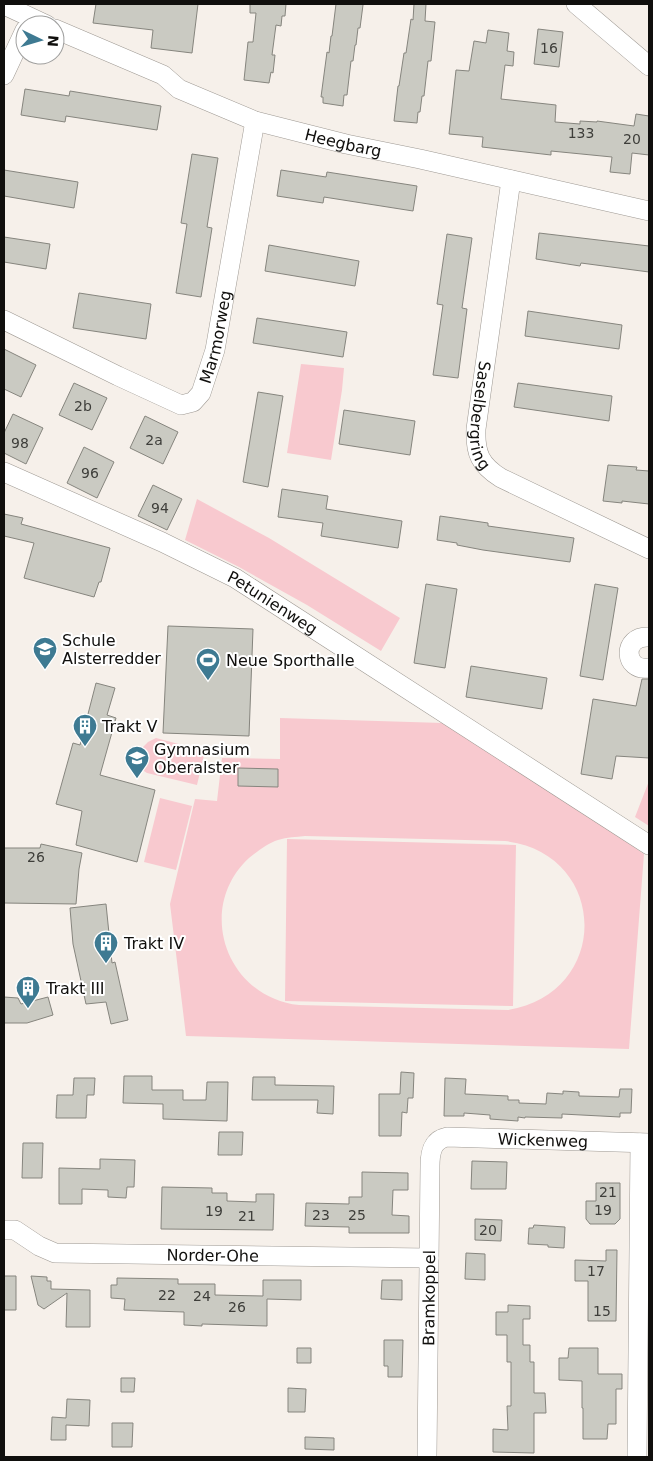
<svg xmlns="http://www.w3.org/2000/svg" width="653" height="1461" viewBox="0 0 653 1461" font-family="'DejaVu Sans',sans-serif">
<rect width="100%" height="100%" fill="#f6f0ea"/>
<!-- green -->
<path fill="#f8c9cf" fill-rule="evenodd" d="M301 364 344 368 342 390 331 460 287 453Z
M197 499 269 538 400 618 381 651 307 605 239 567 185 540Z
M280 718 443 723 596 821 644 854 629 1049 186 1036 170 904 195 799 217 801 222 758 280 759ZM305 836 505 841C609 853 612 993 508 1010L299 1005C226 997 195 908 249 858 258 851 268 843 278 840 287 837 296 837 305 836Z
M156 738 205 751 197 785 147 773 138 767 135 755 148 742Z
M649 781V826L635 817Z
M160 798 192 806 176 870 144 862Z
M287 839 516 845 513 1006 285 1001Z"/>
<!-- building -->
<path fill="#cacac2" stroke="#86857e" d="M96 4H198L192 53 151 48 153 30 93 23Z
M250 4H286L285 16H282L281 26 276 25 272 55H275L273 73 271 72 269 83 244 80 248 42H253L256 13H250Z
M336 4H362L363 5 360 28H358L356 45H355L353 61H351L347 95H344L343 106 323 103V97H321L327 52 329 53 331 36H332Z
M414 4H426L425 21 435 22 431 61H428L424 96H422L420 112H418L417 123 394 121 398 86H399L404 53H406L411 19 413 20Z
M538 29 563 32 559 67 534 64Z
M488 30 509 33 507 51 514 52 513 66 505 65 501 99 556 105 555 122 580 124V121L597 122V121L634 126 636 114 649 116V155L632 153 630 174 610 172 612 157 551 151V155L482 147 483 137 449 134 456 70 469 71 474 41 486 43Z
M25 89 69 96 70 91 161 106 157 130 66 116 65 122 21 115Z
M192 154 218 158 207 227 212 228 201 297 176 293 187 224 181 223Z
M4 170 78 182 74 208 4 196Z
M281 170 326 177 327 172 417 186 413 211 324 197 323 203 277 196Z
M539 233 649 246V272L581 263 580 266 536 259Z
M447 234 472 238 462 308 467 309 458 378 433 375 443 305 437 304Z
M4 237 50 244 46 269 4 262Z
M269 245 359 261 355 286 265 271Z
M79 293 151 304 146 339 73 328Z
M528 311 622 325 619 349 525 336Z
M257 318 347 332 343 357 253 343Z
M4 349 36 365 21 397 4 389Z
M74 383 107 398 92 430 59 415Z
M518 383 612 396 609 421 514 407Z
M258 392 283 396 268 487 243 482Z
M344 410 415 421 410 455 339 444Z
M13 414 43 428 26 464 4 453V433Z
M145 416 178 432 163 464 130 448Z
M84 447 114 462 97 498 67 483Z
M608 465 637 467 636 470 649 471V504L622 501V503L603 501Z
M153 485 182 499 167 530 138 516Z
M282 489 328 496 326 509 402 521 398 548 321 536 323 523 278 517Z
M4 514 23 518 21 524 110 548 101 582H99L94 597 24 578 34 543 4 536Z
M440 516 488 523V526L574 538 570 562 483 550 457 545V543L437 540Z
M426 584 457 589 445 668 414 663Z
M595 584 618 588 603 680 580 676Z
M168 626 253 629 249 736 163 733Z
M471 666 547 678 542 709 466 697Z
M642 679H649V758L616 756 612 779 581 774 593 699 636 706Z
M96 683 115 688 107 715 116 718 100 775 155 790 137 862 76 845 82 811 56 804 73 743 80 745Z
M238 768 278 769V787L238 786Z
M41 844 82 853 79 869 76 904 4 903V848H40Z
M106 904 112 963 115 962 128 1020 111 1024 106 1002 86 1004 73 944 70 908Z
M4 997 18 998 21 1004 48 997 53 1015 27 1023H4Z
M401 1072 414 1073 413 1098H408L407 1113 402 1112 401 1136H379V1094H400Z
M124 1076H152V1090H183V1100H206L207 1082H228L227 1121 163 1119V1104L123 1103Z
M253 1077H275V1085L334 1086 333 1114 317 1113 318 1100H252Z
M74 1078H95L94 1095H87L86 1118H56L57 1095H73Z
M445 1078 466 1079 465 1094 508 1096V1100H519V1103L546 1104 547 1093 563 1094V1091L579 1092V1096L619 1097 620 1089H632L631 1113H620V1117L562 1114V1118L525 1117V1118L518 1117V1121L490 1119V1115L464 1113V1116H444Z
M219 1132H243L242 1155H218Z
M23 1143H43L42 1178H22Z
M100 1159 135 1160 134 1187H127L126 1198 108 1197V1190L82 1189V1204H59V1168L100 1169Z
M472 1161 507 1162 506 1189H471Z
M362 1172 408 1173V1190H393L392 1215 409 1216V1233H349V1227L305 1226 306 1203 349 1204V1197H362Z
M596 1183H620V1219L615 1224H590L586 1219V1201H596Z
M162 1187 212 1188V1193H227V1201L256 1202V1194H274L273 1230 161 1229Z
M475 1219 502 1220 501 1241 475 1240Z
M534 1225 565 1227 564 1248 548 1247V1245L528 1244 529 1228H533Z
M606 1250H617L616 1321H588V1281H575V1260L606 1261Z
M466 1253 485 1254V1280L465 1279Z
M4 1276H16V1310H4Z
M31 1276 47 1277V1281H51V1289L90 1290V1327H66L67 1293 44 1309 38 1305Z
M117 1278 178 1279V1284H215V1295L263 1296V1280H301V1300L267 1299V1326L202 1324V1326L184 1325V1312L124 1310 125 1299 111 1298V1285H117Z
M382 1280H402V1300L381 1299Z
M508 1305 530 1306V1319H523V1345H530V1362H534V1393H545L546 1413H534V1453L493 1452V1429L508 1430 507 1406H511V1362H507V1335H496V1312H508Z
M384 1340H403L402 1377H388V1366H384Z
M297 1348H311V1363H297Z
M569 1348H598V1374H622V1389H616V1424H608L607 1439H583V1408H582V1381L559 1380V1358H568Z
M121 1378H135L134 1392H121Z
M288 1388 306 1389 305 1412H288Z
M67 1399 90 1400 89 1426 66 1425V1440H51L52 1417 66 1418Z
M112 1423H133L132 1447H112Z
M305 1437 334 1438V1450L305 1449Z"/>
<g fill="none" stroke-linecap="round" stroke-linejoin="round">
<defs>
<g id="minor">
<path d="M576 4 649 66"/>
<path d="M4 5 47 25"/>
<path id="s1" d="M55 29 163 75 179 89 255 121 346 144 420 159 649 211"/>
<path d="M4 75 25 30"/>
<path id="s2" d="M511 180 476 429C475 453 480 465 501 478L649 549"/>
<path id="s3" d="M4 320 118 376 181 405 193 402 201 393 215 350 255 121"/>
<path id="s4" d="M4 472 162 542 235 578 649 845"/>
<path d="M649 637C622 635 623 672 649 668"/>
<path id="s5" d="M4 1230H15L39 1246 55 1253 429 1258"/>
<path id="s6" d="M427 1457 430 1166C430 1153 432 1140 447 1137L649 1143"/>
<path d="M637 1457 640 1143"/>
</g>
</defs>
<!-- minor casing -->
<use href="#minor" stroke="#9e9993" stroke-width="20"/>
<!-- minor -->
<use href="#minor" stroke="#fff" stroke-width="19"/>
</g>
<!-- icons -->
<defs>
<symbol id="school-pin" viewBox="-11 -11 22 30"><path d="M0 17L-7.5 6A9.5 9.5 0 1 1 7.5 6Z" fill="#3e7a92" stroke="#fff"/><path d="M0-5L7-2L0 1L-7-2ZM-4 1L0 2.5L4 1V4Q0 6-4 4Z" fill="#fff"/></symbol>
<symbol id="stadium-pin" viewBox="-11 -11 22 30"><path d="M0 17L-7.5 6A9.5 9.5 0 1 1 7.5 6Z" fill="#3e7a92" stroke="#fff"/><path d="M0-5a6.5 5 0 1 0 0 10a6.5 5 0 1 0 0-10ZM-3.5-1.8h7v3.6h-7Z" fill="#fff"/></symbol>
<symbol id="building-pin" viewBox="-11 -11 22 30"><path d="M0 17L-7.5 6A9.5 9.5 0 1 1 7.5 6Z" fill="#3e7a92" stroke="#fff"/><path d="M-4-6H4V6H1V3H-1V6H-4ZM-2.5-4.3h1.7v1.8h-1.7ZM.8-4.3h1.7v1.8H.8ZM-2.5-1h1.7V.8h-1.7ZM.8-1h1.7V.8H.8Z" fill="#fff"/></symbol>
</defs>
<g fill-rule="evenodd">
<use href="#school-pin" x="31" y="635" width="28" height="38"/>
<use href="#stadium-pin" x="194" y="646" width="28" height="38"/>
<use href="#building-pin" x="71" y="712" width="28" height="38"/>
<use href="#school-pin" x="123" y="744" width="28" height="38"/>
<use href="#building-pin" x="92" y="929" width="28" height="38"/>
<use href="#building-pin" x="14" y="974" width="28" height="38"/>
</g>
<g text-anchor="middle" stroke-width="4" stroke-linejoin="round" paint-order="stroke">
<!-- number labels -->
<g font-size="14" fill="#3e3e3a">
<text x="549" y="53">16</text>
<text x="581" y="138">133</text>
<text x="632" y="144">20</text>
<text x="83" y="411">2b</text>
<text x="154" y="445">2a</text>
<text x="20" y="448">98</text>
<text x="90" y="478">96</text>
<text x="160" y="513">94</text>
<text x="36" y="862">26</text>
<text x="608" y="1197">21</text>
<text x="603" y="1215">19</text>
<text x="214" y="1216">19</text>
<text x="321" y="1220">23</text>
<text x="357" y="1220">25</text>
<text x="247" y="1221">21</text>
<text x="488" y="1235">20</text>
<text x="596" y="1276">17</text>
<text x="167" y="1300">22</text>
<text x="202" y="1301">24</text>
<text x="237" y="1312">26</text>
<text x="602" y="1316">15</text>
</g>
<!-- street labels -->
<g font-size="16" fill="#100f0d" stroke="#fff">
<text dy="6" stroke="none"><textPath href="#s1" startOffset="312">Heegbarg</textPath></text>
<text dy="6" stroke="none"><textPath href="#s3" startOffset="279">Marmorweg</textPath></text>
<text dy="6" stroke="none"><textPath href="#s2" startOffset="238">Saselbergring</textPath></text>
<text dy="6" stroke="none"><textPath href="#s4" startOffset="299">Petunienweg</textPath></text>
<text dy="6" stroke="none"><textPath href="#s6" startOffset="424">Wickenweg</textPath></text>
<text dy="6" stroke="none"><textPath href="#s5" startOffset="215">Norder-Ohe</textPath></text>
<text dy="6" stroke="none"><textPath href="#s6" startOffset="159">Bramkoppel</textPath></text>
</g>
<!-- poi labels -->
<g font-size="16" fill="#100f0d" stroke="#fff" text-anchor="start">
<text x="62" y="646">Schule<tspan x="62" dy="18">Alsterredder</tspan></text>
<text x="226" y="666">Neue Sporthalle</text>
<text x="102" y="732">Trakt V</text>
<text x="154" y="755">Gymnasium<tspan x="154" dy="18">Oberalster</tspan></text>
<text x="124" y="949">Trakt IV</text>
<text x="46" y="994">Trakt III</text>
</g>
</g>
<!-- border -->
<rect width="653" height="1461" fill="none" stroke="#100f0d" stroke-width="10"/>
<!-- north arrow -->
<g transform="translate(40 40) rotate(95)"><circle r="24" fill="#ffffff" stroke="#9f9f9e"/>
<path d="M0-4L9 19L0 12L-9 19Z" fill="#3e7a92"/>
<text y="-8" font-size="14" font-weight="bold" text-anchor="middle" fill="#100f0d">N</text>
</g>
</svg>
